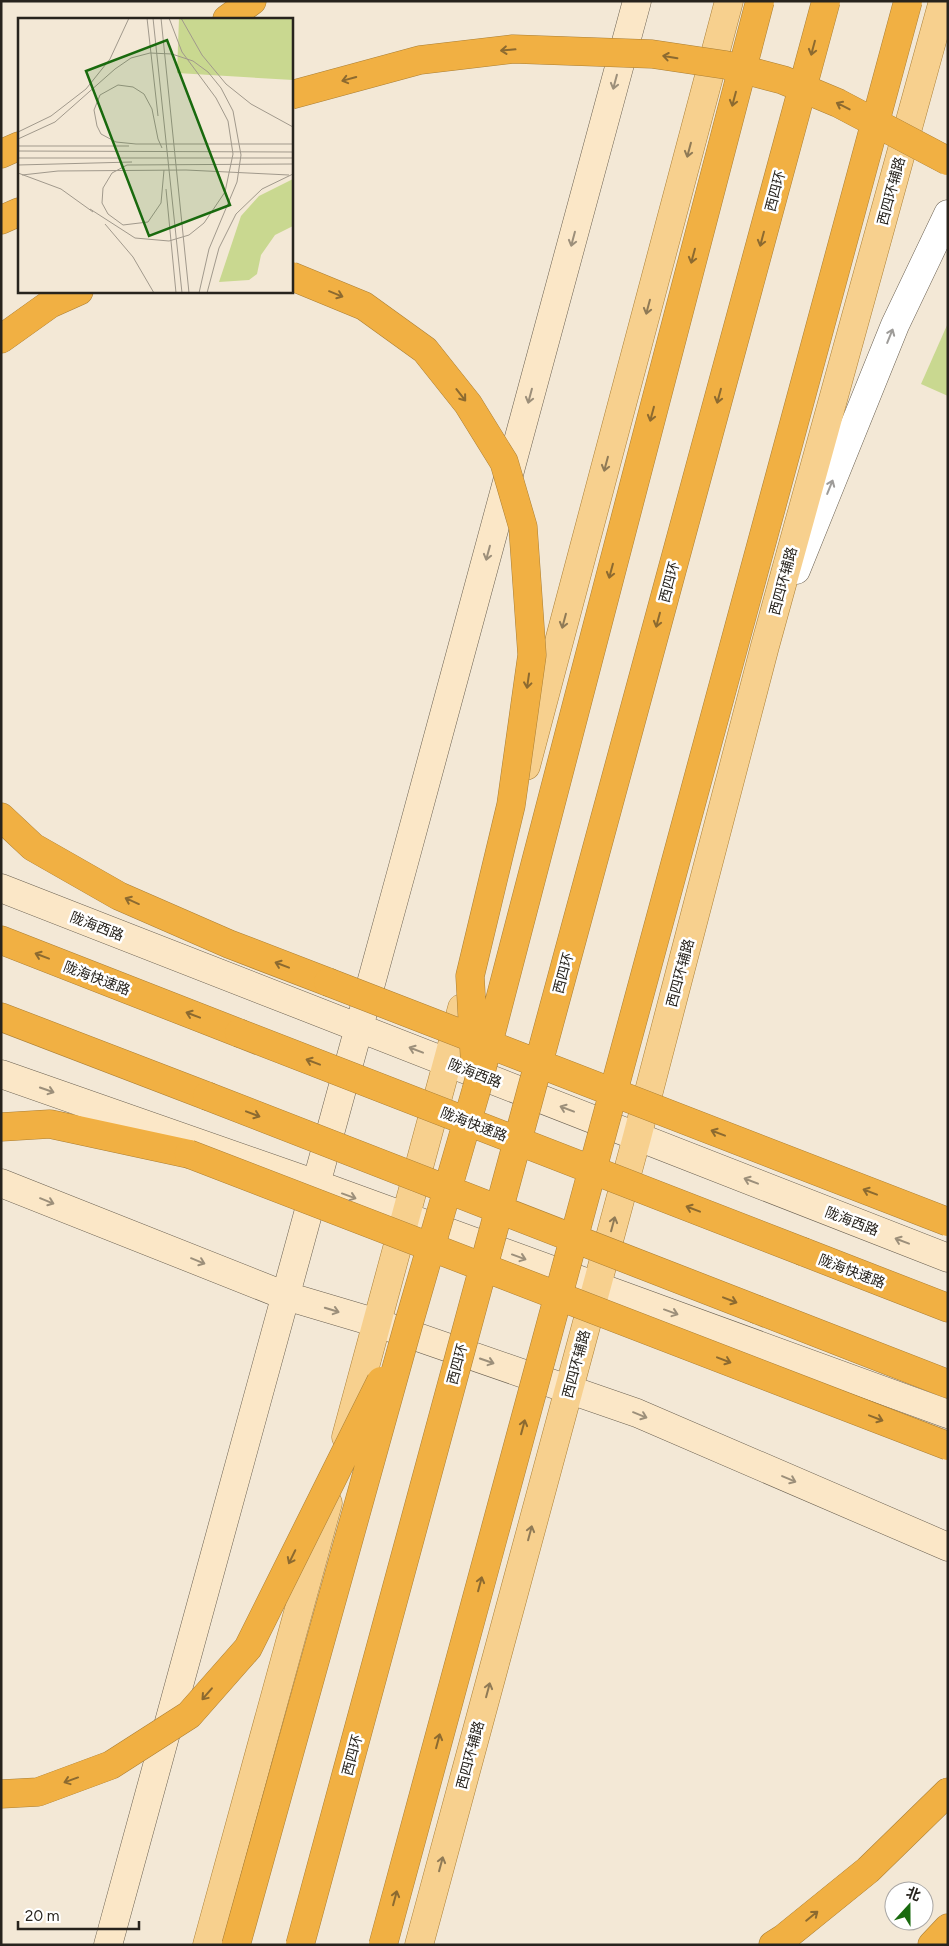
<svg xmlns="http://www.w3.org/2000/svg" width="949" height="1946" viewBox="0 0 949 1946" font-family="Figtree,'Noto Sans SC',sans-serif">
<rect width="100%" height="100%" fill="#f3e8d6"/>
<!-- green -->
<path fill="#c9d890" d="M948 323V396L921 384Z"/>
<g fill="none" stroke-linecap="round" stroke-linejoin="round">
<defs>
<path id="street" d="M796 570 895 325 948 214"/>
<path id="secondary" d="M1 888 948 1258
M1 1074 316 1184 948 1414
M1 1183 286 1296 377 1323 637 1413 948 1547
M108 1945 402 870 637 1"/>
<path id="primary" d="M526 766 729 1
M346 1437 462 1008
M207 1945 328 1503
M419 1945 637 1137 765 646 943 1"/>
<path id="highway" d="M227 19 252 1
M1 154 19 146
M1 220 19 212
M1 339 50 304 79 291
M1 817 33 847 119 896 229 944 328 982
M1 940 239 1033
M1 1017 207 1096
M1 1127 50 1124 189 1154
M804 1252 948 1308
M758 1310 948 1384
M773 1945 784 1938 868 1870 948 1792
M932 1945 948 1928"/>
</defs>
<!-- street casing -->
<use href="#street" stroke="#6a6051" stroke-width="29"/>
<!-- secondary casing -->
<use href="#secondary" stroke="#6a6051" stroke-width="29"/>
<!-- primary casing -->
<use href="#primary" stroke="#aa7f36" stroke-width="29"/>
<!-- highway casing -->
<use href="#highway" stroke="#aa7f36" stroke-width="29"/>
<!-- street -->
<use href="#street" stroke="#fff" stroke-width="28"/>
<!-- secondary -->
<use href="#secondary" stroke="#fbe7c7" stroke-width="28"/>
<!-- primary -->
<use href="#primary" stroke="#f7d08e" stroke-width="28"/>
<!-- highway -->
<use href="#highway" stroke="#f1b043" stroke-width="28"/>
<defs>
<path id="highway-bridge" d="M291 95 420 60 513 49 652 54 726 65 783 80 838 103 948 161
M291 276 364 306 425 350 468 404 504 462 523 527 532 655 511 805 470 976 475 1065
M328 982 948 1222
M239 1033 804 1252
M207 1096 758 1310
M189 1154 948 1446
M1 1794 38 1792 111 1765 189 1715 248 1648 381 1381
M236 1945 408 1326 476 1091 760 1
M300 1945 826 1
M383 1945 908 1"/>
</defs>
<!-- highway-bridge casing -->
<use href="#highway-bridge" stroke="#aa7f36" stroke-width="29" stroke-linecap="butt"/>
<!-- highway-bridge -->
<use href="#highway-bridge" stroke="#f1b043" stroke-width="28"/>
</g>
<!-- one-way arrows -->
<defs><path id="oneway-shaft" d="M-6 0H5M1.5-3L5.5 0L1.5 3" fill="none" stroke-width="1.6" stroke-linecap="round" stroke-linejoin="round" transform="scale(1.25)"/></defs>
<g stroke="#8c6a30">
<use href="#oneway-shaft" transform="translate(813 48) rotate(105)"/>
<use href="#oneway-shaft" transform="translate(508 50) rotate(175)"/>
<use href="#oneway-shaft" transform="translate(670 57) rotate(-171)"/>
<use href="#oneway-shaft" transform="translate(349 79) rotate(165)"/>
<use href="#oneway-shaft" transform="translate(734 99) rotate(105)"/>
<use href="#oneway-shaft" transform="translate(843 106) rotate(-153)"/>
<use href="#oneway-shaft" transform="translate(762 239) rotate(105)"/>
<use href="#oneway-shaft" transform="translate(693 256) rotate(105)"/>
<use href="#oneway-shaft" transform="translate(336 294) rotate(22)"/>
<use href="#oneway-shaft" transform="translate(461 395) rotate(52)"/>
<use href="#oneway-shaft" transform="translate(719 396) rotate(105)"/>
<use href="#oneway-shaft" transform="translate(652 414) rotate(105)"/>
<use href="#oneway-shaft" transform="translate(611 571) rotate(105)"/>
<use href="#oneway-shaft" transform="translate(658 620) rotate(105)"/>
<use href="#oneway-shaft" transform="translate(528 681) rotate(98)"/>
<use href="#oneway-shaft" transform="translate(132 901) rotate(-156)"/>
<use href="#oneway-shaft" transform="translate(42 956) rotate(-159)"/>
<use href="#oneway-shaft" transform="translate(282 965) rotate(-159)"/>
<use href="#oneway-shaft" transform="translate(193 1015) rotate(-159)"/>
<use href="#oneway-shaft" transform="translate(313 1062) rotate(-159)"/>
<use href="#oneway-shaft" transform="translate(253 1114) rotate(21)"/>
<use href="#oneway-shaft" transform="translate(718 1133) rotate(-159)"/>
<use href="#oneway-shaft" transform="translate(870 1192) rotate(-159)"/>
<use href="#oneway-shaft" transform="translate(693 1209) rotate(-159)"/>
<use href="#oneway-shaft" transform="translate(730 1300) rotate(21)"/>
<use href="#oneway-shaft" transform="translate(724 1360) rotate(21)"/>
<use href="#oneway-shaft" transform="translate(876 1418) rotate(21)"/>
<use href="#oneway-shaft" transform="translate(523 1427) rotate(-75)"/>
<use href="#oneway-shaft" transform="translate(292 1557) rotate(116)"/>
<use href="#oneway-shaft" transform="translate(480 1584) rotate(-75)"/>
<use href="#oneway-shaft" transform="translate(207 1694) rotate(131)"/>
<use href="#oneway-shaft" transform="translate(438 1741) rotate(-75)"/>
<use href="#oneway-shaft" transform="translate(71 1780) rotate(160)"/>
<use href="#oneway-shaft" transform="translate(395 1898) rotate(-75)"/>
<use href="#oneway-shaft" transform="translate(812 1916) rotate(-39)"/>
</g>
<g stroke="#9c8f7a">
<use href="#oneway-shaft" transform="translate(615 82) rotate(105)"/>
<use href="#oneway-shaft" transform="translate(573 239) rotate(105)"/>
<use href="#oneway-shaft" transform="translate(530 396) rotate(105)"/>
<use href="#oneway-shaft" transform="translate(488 553) rotate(105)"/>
<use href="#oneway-shaft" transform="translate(416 1050) rotate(-159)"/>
<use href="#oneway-shaft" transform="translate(47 1090) rotate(19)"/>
<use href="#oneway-shaft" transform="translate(567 1109) rotate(-159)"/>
<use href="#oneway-shaft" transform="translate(751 1181) rotate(-159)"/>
<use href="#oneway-shaft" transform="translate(349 1196) rotate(20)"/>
<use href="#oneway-shaft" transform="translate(47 1201) rotate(22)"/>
<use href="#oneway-shaft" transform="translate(902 1241) rotate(-159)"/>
<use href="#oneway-shaft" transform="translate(519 1257) rotate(20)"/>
<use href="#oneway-shaft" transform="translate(198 1261) rotate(22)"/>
<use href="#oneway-shaft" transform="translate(332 1310) rotate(17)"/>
<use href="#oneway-shaft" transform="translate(671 1312) rotate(20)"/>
<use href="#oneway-shaft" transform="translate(487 1361) rotate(19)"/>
<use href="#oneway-shaft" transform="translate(640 1415) rotate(22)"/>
<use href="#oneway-shaft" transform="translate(789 1479) rotate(23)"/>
</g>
<g stroke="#8f7a56">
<use href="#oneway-shaft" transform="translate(689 150) rotate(105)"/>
<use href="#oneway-shaft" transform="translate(648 307) rotate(105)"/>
<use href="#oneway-shaft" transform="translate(606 464) rotate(105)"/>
<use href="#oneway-shaft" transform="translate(564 621) rotate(105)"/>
<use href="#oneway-shaft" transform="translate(613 1224) rotate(-75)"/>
<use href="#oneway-shaft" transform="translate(530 1533) rotate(-75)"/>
<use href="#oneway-shaft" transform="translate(488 1690) rotate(-75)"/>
<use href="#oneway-shaft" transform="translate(441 1864) rotate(-75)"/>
</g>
<g stroke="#9e9c99">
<use href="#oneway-shaft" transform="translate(890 336) rotate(-68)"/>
<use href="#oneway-shaft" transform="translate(830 487) rotate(-68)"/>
</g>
<g text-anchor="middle" stroke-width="5" stroke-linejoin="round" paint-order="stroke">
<!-- street labels -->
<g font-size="14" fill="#27231d" stroke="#fff">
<text transform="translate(775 191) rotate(-75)" y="5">西四环</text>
<text transform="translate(891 191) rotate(-75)" y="5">西四环辅路</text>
<text transform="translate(783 581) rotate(-75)" y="5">西四环辅路</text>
<text transform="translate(669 582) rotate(-75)" y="5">西四环</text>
<text transform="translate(97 926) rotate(21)" y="5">陇海西路</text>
<text transform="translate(563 973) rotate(-75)" y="5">西四环</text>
<text transform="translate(680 973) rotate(-75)" y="5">西四环辅路</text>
<text transform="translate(97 978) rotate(21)" y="5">陇海快速路</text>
<text transform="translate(475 1073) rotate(21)" y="5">陇海西路</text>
<text transform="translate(474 1124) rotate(21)" y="5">陇海快速路</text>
<text transform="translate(852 1221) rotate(21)" y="5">陇海西路</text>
<text transform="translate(852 1271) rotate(21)" y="5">陇海快速路</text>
<text transform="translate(457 1364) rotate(-75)" y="5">西四环</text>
<text transform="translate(576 1364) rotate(-75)" y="5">西四环辅路</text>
<text transform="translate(352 1755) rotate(-75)" y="5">西四环</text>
<text transform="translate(470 1755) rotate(-75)" y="5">西四环辅路</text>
</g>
</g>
<!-- overview -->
<g transform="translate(18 18)">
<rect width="275" height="275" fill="#f3e8d6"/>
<path d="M161 0H275V62L159 55ZM275 161V208L257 217 243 237 239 256 231 262 201 264 223 198 241 178Z" fill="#c9d890"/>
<path fill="none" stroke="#a1998c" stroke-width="1" d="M129 0 140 98M135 0 164 275M143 0 171 275M163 0 184 37 208 66 233 86 275 109M0 114 33 98 68 71 92 41 111 0M0 121 37 104 97 51 113 40 132 35 154 36 175 43 190 54 203 70 215 93 223 137 219 164 191 231 181 275M0 128H111M144 130 140 121 134 91 126 76 115 69 100 67 82 77 76 92 79 108 83 116 98 124 118 126H275M0 133 275 134M0 140H275M0 147 114 144M146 152 143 185 130 204 105 207 90 196 84 185 85 170 94 155 109 147 275 146M0 155 43 171 75 194M4 157 40 153 168 152 271 157M148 171 158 275M72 191 117 220 151 223 171 217 186 205 207 174 215 136 210 103 198 80 164 34 151 0M87 206 115 239 136 275M189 275 201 230 218 196 244 171 275 156"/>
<path fill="#196a0e" fill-opacity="0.15" stroke="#196a0e" stroke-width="2.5" d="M149 22 212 187 131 218 68 53Z"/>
<rect width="275" height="275" fill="none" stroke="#27231d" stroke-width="2.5"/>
</g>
<!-- border -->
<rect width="949" height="1946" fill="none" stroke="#27231d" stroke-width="5"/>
<!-- north arrow -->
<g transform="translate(909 1906) rotate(21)"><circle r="24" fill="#ffffff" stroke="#a9a7a5"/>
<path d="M0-4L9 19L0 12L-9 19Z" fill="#196a0e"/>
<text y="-8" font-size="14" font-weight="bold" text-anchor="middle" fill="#27231d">北</text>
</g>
<!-- scale -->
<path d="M18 1921v8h121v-8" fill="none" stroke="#27231d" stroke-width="2.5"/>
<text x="25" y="1921" font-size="15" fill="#27231d" stroke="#ffffff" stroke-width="4" paint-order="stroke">20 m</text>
</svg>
